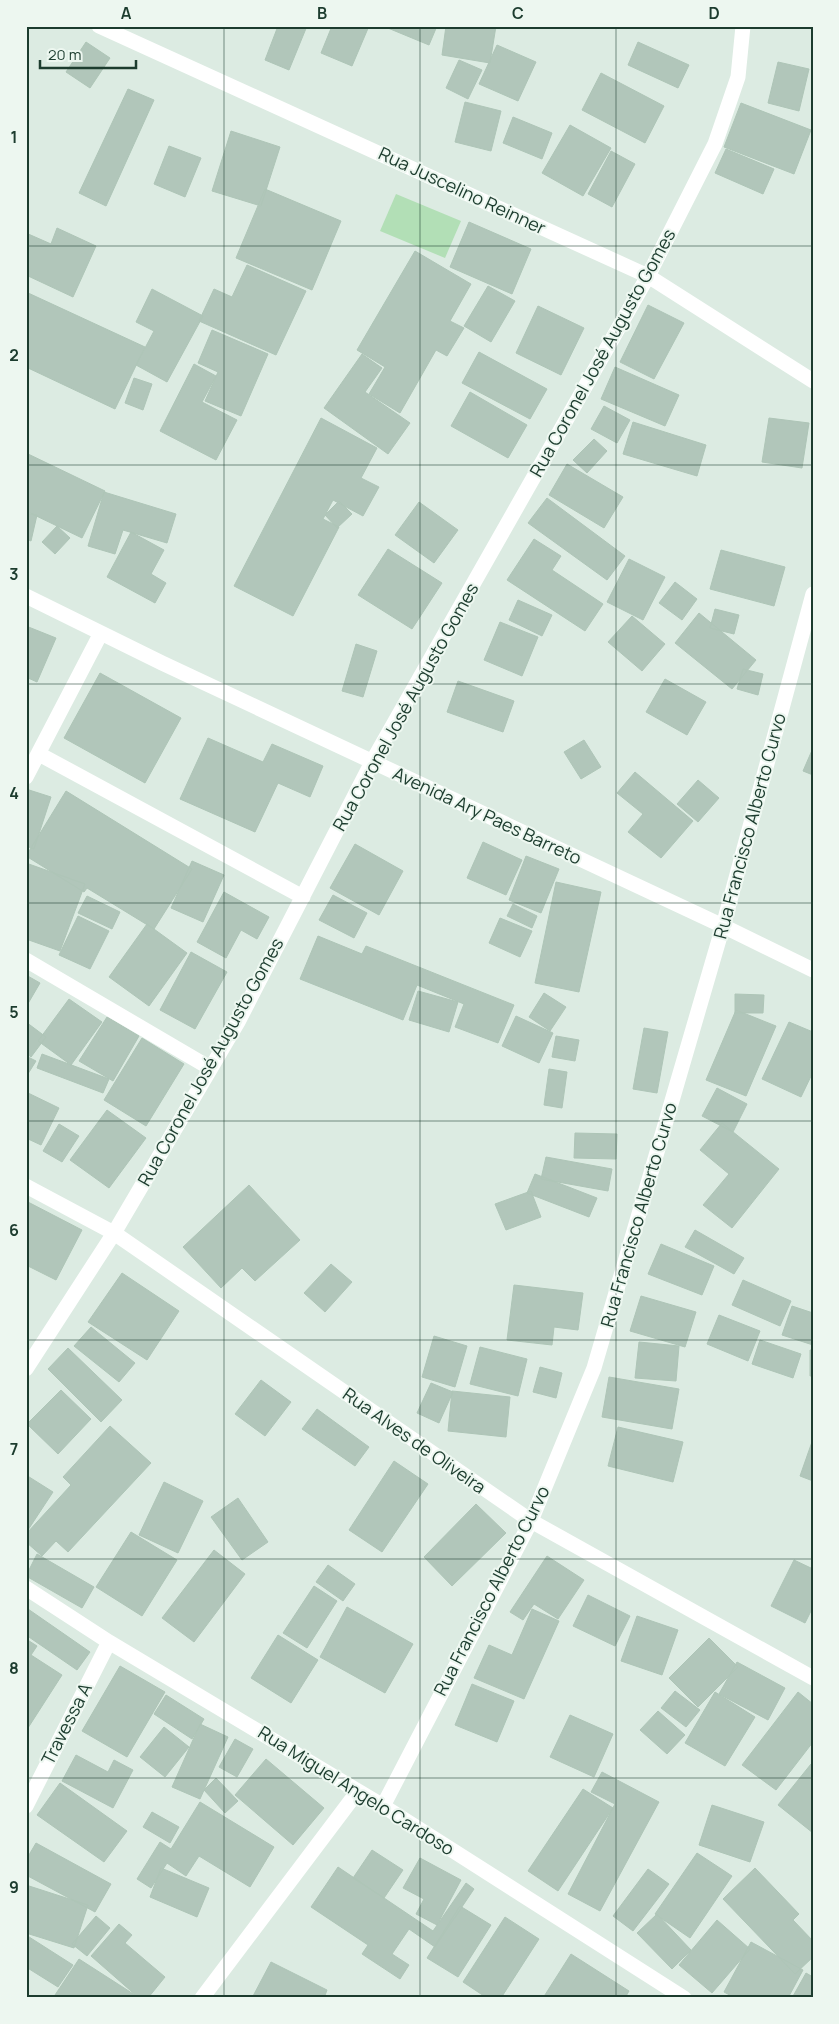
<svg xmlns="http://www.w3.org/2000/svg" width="839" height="2024" viewBox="0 0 839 2024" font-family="Manrope,sans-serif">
<rect width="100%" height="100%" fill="#dcebe2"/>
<!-- green -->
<path fill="#b2dfb6" d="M396 194 461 221 445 258 380 231Z"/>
<!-- building -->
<path fill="#b1c6ba" stroke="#aec5b7" d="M278 26H307L289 70 265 60Z
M332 26H369L352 66 321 53Z
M383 26H437L429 45Z
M446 26H496L490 63 442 55Z
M86 42 110 58 90 88 66 72Z
M638 42 689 65 678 88 628 65Z
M497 45 536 62 518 101 479 84Z
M459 60 482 70 468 99 446 88Z
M778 62 809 69 799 111 768 103Z
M601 73 664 106 645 143 582 110Z
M128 89 154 100 106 206 79 193Z
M465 102 501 111 491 151 455 142Z
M741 103 811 130 794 174 724 147Z
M513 117 552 133 542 159 503 143Z
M570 125 611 148 583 196 542 173Z
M231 131 280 147 261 206 212 191Z
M169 146 201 158 185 197 154 184Z
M726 149 774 169 763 194 715 173Z
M611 151 635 164 612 207 588 194Z
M265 189 341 221 312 290 236 258Z
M469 222 531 249 512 294 450 267Z
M57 228 96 246 73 297 26 275V233L51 244Z
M415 251 471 284 450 321 464 328 447 356 436 350 400 413 369 394 385 367 357 350Z
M247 265 306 291 276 355 199 321 214 289 232 297Z
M488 286 515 301 491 342 464 326Z
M152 289 203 316 167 382 136 365 154 331 136 322Z
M26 292 145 347 115 409 26 367Z
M648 305 684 323 654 379 620 362Z
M538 306 584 328 561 375 516 353Z
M212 330 268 354 241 416 205 401 218 372 198 363Z
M479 352 547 389 530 419 462 383Z
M362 354 382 368 365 392 410 423 388 454 324 408Z
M194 364 216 376 202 402 237 420 216 460 160 431Z
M615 367 679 395 665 426 601 399Z
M134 378 152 384 143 410 125 403Z
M470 392 527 425 508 458 451 426Z
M604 406 630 420 617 443 591 429Z
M321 418 377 448 361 478 379 487 363 516 333 500 323 519 339 527 293 616 234 586Z
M769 418 809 423 802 468 762 462Z
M633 422 706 445 697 476 623 454Z
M594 439 607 451 587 473 573 460Z
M26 453 105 491 82 538 26 511Z
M567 464 623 497 604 528 549 495Z
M104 492 176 514 167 543 123 530 115 554 88 546Z
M547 498 625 556 607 580 528 523Z
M339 501 352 514 337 528 325 515Z
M419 502 458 530 434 563 395 535Z
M26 513 37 515 31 541 26 539Z
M57 526 70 538 55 554 42 542Z
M131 532 164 550 151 574 166 583 155 603 107 577Z
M534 539 561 556 552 570 603 604 585 631 507 580Z
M388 549 442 583 412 629 358 595Z
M721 550 785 567 774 606 710 589Z
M629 559 665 577 643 620 607 602Z
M675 582 697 599 682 620 659 603Z
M518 600 552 615 542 636 509 620Z
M715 609 739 615 734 634 710 628Z
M699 613 756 660 732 689 675 643Z
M632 616 665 644 642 671 608 642Z
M500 622 538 637 522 676 484 660Z
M26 626 56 638 37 682 26 677Z
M356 644 377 651 363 697 342 691Z
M743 669 763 674 758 695 737 689Z
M100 673 181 718 145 783 64 738Z
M665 679 706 702 687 735 646 712Z
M458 681 514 701 503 732 447 712Z
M208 738 263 762 272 744 323 766 310 797 278 783 255 832 180 799Z
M584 740 601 767 581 779 564 752Z
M813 748V775L803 771Z
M635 772 693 821 661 858 628 832 643 814 617 793Z
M698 780 719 798 698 822 677 804Z
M26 789 51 797 34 849 26 846Z
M66 791 192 869 154 929 87 888 84 892 26 856Z
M483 842 522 860 506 895 467 878Z
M355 844 403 871 379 915 330 888Z
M526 856 559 869 541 913 509 900Z
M192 861 224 875 203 922 171 908Z
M26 863 85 884 60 951 26 939Z
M556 882 601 892 579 992 535 983Z
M224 892 269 917 257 939 241 930 226 958 197 942Z
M333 895 367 913 354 938 319 920Z
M87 896 120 912 112 929 78 913Z
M513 904 537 916 532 928 507 916Z
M78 916 109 931 90 969 59 955Z
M500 918 532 931 520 957 489 943Z
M147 924 187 953 149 1006 109 977Z
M318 936 362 954 366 946 514 1005 498 1043 455 1027 464 1004 417 985 403 1020 300 979Z
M191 952 227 972 195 1029 160 1010Z
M26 975 40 983 26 1007Z
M418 991 458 1002 449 1032 409 1020Z
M544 993 566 1007 550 1031 529 1017Z
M735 994 764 995 763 1013H735Z
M69 999 102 1022 71 1065 38 1041Z
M736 1010 776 1026 746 1096 706 1080Z
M516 1016 553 1033 539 1063 502 1046Z
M107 1017 139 1036 113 1081 79 1061Z
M26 1022 46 1037 31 1057 26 1053Z
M789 1022 813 1032V1072L801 1097 762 1079Z
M644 1028 668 1032 657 1093 633 1089Z
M556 1036 579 1040 575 1061 552 1057Z
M142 1038 184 1064 146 1126 104 1100Z
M42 1054 109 1079 103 1093 37 1068Z
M26 1056 36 1061 26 1077Z
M549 1069 567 1072 562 1108 544 1105Z
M717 1088 747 1104 733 1132 702 1116Z
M26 1092 59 1108 41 1145 26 1138Z
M107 1110 146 1138 109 1188 70 1160Z
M722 1123 779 1169 732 1228 703 1205 729 1174 700 1150Z
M59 1124 79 1136 62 1162 43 1151Z
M575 1133 617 1134 616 1159 574 1158Z
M546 1157 612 1169 608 1191 541 1179Z
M535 1174 597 1198 589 1217 527 1193Z
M249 1185 300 1240 255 1281 242 1268 221 1288 183 1247Z
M531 1191 541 1217 506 1230 495 1204Z
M26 1201 82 1230 56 1280 26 1265Z
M695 1230 744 1258 734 1274 685 1247Z
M661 1244 714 1266 702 1295 648 1274Z
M331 1264 352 1282 325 1312 304 1293Z
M122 1273 179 1311 147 1360 88 1322Z
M743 1280 791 1301 780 1326 732 1305Z
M514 1285 583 1293 578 1330 554 1327 552 1345 507 1340Z
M641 1296 696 1312 685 1347 630 1331Z
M792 1306 813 1313V1345L782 1335Z
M719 1315 760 1331 748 1361 707 1344Z
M91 1327 135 1363 119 1382 74 1346Z
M434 1336 467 1346 455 1387 422 1377Z
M760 1340 801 1354 793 1378 752 1364Z
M639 1342 679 1346 676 1381 635 1378Z
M480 1347 527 1359 518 1396 470 1384Z
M68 1348 122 1400 101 1422 48 1369Z
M810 1350H813V1376H810Z
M540 1367 562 1373 556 1398 533 1392Z
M609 1377 679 1389 672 1429 602 1417Z
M261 1380 291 1402 265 1436 235 1414Z
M431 1383 453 1392 439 1423 417 1413Z
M61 1390 91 1419 58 1454 27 1424Z
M452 1391 510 1397 506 1437 448 1431Z
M317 1409 369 1447 355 1466 302 1429Z
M110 1426 151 1463 68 1552 56 1541 42 1556 26 1542V1534L71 1485 63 1477Z
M618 1427 683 1442 673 1482 608 1466Z
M813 1439V1481L800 1476Z
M394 1461 428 1484 382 1552 349 1530Z
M26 1475 53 1492 26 1533Z
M164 1482 203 1501 178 1553 139 1535Z
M238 1498 268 1542 242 1560 211 1517Z
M476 1504 506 1533 452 1586 424 1557Z
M131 1532 177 1560 142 1616 96 1587Z
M214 1550 245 1574 194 1642 162 1618Z
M37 1554 94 1587 82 1608 26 1576Z
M547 1556 584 1580 558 1619 534 1604 523 1620 510 1612Z
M794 1560 813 1569V1607L805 1623 771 1606Z
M328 1565 355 1584 343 1601 316 1582Z
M314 1586 337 1601 307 1648 283 1633Z
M588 1595 630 1616 615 1646 573 1626Z
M347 1607 413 1644 385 1693 320 1657Z
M28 1609 90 1652 77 1670 26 1635Z
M532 1609 559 1621 524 1699 474 1678 489 1645 512 1655Z
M637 1616 678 1630 662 1675 621 1661Z
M278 1635 318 1660 291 1703 251 1678Z
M709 1638 738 1667 698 1707 669 1678Z
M26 1639 37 1646 31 1655 62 1675 26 1731Z
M737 1662 785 1688 768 1720 719 1694Z
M120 1666 165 1692 127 1757 82 1731Z
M472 1684 514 1701 497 1742 455 1725Z
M675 1691 700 1710 686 1727 661 1708Z
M715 1692 755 1717 725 1766 685 1743Z
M798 1692 813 1704V1742L776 1790 742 1765Z
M166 1695 204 1719 192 1739 154 1714Z
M658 1711 685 1735 667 1754 640 1730Z
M570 1715 613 1734 594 1777 550 1757Z
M200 1724 228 1737 200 1799 172 1787Z
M164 1727 189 1747 165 1777 140 1757Z
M235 1739 253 1749 237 1777 219 1767Z
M76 1755 108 1772 114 1760 133 1770 113 1808 62 1781Z
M266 1759 324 1808 293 1845 235 1795Z
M811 1764 813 1765V1833L778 1805Z
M602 1772 659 1802 600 1911 568 1894 615 1804 591 1792Z
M216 1778 238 1801 225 1813 204 1790Z
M60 1783 127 1831 104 1862 37 1815Z
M583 1789 613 1808 558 1891 528 1871Z
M200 1802 274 1847 250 1887 199 1856 186 1876 167 1863 151 1888 137 1879 160 1842 171 1849Z
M712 1805 764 1822 750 1862 699 1845Z
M152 1812 179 1827 170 1843 143 1827Z
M36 1843 111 1884 95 1912 26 1875V1860Z
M372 1850 403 1870 384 1898 353 1878Z
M697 1853 732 1876 690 1938 655 1914Z
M420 1858 461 1880 437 1925 416 1914 424 1899 403 1888Z
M338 1867 433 1931 466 1883 474 1889 435 1947 409 1929 392 1954 409 1965 400 1979 362 1954 368 1945 311 1907Z
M161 1868 209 1888 197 1917 150 1897Z
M755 1868 799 1914 793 1920 813 1941V1957L795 1974 723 1899Z
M648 1869 669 1884 633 1931 613 1916Z
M26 1885 88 1905 74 1948 26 1933Z
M460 1906 491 1925 458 1977 427 1958Z
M657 1914 691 1950 672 1969 637 1933Z
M96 1916 110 1928 87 1956 72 1944Z
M505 1917 539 1939 501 1998H487L463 1982Z
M717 1920 750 1949 712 1993 679 1965Z
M119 1924 132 1935 125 1943 165 1977 148 1998H139L91 1956Z
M26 1935 73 1965 58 1987 26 1967Z
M751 1942 803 1970 788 1998H735L724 1992Z
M571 1954 629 1991 625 1998H543Z
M79 1959 135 1995 134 1998H53Z
M271 1962 327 1990 324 1998H252Z
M806 1973 813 1977V1998H792Z"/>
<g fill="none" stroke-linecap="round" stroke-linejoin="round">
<!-- street -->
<path stroke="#fff" stroke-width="15" d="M99 26 648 276 813 381
M26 596 162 663 723 926 813 970
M39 754 303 897
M26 777 101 633
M26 960 210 1068
M26 1186 114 1233 531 1521 813 1678
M26 1369 114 1233 238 1022 372 762 648 276 715 144 738 77 743 26
M26 1588 109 1642 383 1806 684 1998
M26 1806 109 1642
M383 1806 531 1521 594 1368 723 926 813 594
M202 1998 358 1791"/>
</g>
<!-- grid -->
<path fill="none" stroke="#1c3c2e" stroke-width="1" stroke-opacity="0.55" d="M224 26V1998M420 26V1998M616 26V1998M26 246H813M26 465H813M26 684H813M26 903H813M26 1121H813M26 1340H813M26 1559H813M26 1778H813"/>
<g text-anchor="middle" stroke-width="4" stroke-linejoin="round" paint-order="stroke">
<!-- street labels -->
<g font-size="18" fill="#1c3c2e" stroke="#edf7f0">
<text transform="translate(462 191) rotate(25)" y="6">Rua Juscelino Reinner</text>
<text transform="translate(603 353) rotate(-61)" y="6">Rua Coronel José Augusto Gomes</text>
<text transform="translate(406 707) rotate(-61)" y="6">Rua Coronel José Augusto Gomes</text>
<text transform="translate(487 816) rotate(25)" y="6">Avenida Ary Paes Barreto</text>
<text transform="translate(750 826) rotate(-75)" y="6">Rua Francisco Alberto Curvo</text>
<text transform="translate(211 1062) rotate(-61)" y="6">Rua Coronel José Augusto Gomes</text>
<text transform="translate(639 1215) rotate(-74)" y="6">Rua Francisco Alberto Curvo</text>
<text transform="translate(414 1441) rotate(35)" y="6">Rua Alves de Oliveira</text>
<text transform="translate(492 1591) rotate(-63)" y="6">Rua Francisco Alberto Curvo</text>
<text transform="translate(67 1724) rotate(-63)" y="6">Travessa A</text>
<text transform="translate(356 1791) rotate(32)" y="6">Rua Miguel Angelo Cardoso</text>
</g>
</g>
<!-- border -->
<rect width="839" height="2024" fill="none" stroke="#edf7f0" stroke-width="55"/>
<!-- scale -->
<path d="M40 60v8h96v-8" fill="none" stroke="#1c3c2e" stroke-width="2.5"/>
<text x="48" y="60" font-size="15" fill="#1c3c2e" stroke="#edf7f0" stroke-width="4" paint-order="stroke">20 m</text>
<rect x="28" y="28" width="784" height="1968" fill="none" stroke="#1c3c2e" stroke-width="2"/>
<g font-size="16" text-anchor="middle" font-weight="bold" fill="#1c3c2e">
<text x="126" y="19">A</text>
<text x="322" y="19">B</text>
<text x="518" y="19">C</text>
<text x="714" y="19">D</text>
<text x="14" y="143">1</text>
<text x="14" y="361">2</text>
<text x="14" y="580">3</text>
<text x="14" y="799">4</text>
<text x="14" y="1018">5</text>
<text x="14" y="1236">6</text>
<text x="14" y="1455">7</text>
<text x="14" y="1674">8</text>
<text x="14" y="1893">9</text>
</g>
</svg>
